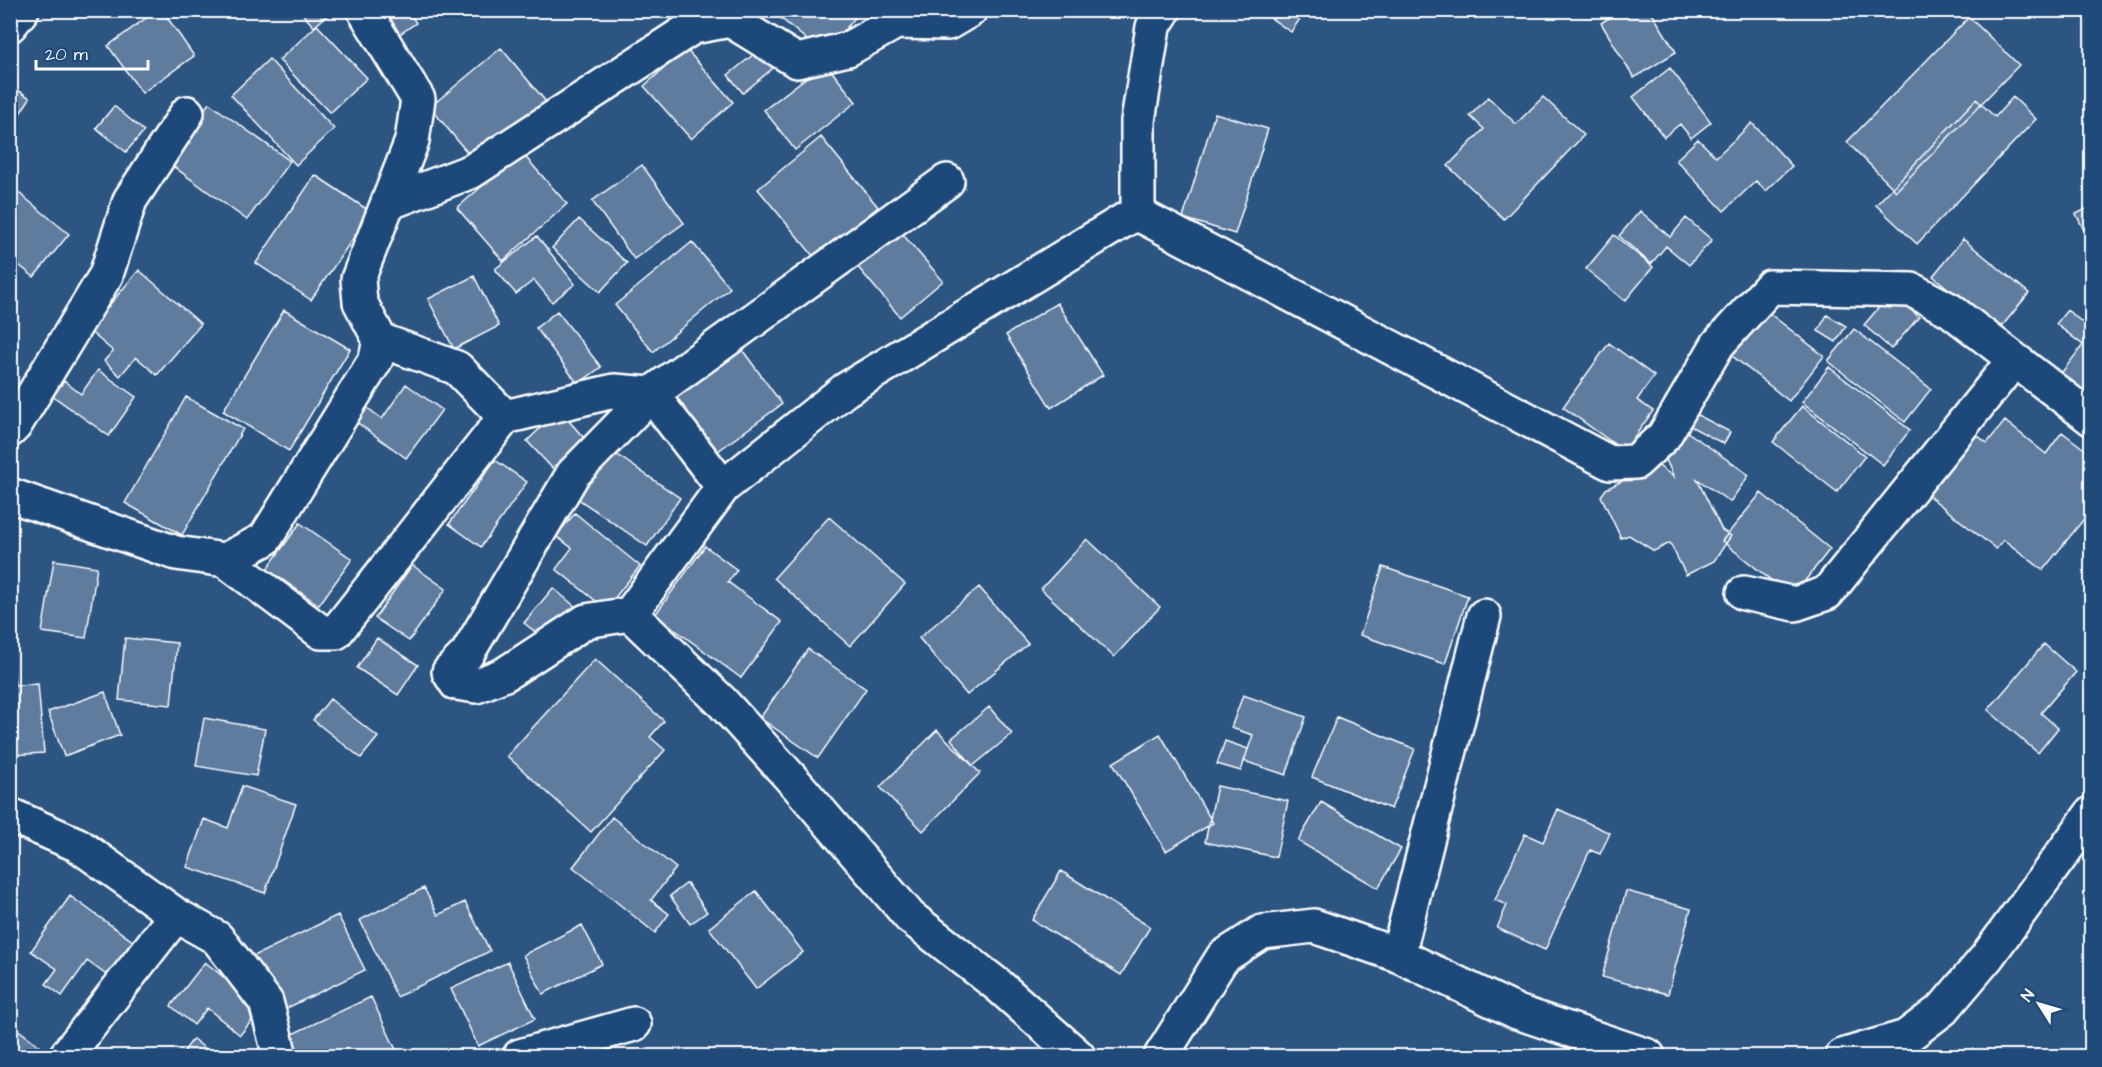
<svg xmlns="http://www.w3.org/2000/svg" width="2102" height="1067" viewBox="0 0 2102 1067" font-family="'Architects Daughter',sans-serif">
<rect width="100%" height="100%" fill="#2c5582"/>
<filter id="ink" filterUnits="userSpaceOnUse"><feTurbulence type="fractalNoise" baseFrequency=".0167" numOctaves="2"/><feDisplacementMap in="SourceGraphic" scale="12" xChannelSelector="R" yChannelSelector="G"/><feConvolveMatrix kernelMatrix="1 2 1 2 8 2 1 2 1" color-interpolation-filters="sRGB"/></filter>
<g filter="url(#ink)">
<!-- building -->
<path fill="#5e7c9f" stroke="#fff" stroke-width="1.5" d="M157 10H162L194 56 142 93 108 46Z
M299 10H333L314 27Z
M375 10H408L416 23 394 38Z
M771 10H861L825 55Z
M1259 10H1306L1291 32Z
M1621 10H1650L1676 52 1634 78 1601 23Z
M1969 17 2019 65 1896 191 1847 142Z
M317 25 367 78 330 113 279 60Z
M764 46 778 64 743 93 728 75Z
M501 48 547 103 475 162 430 107Z
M686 49 733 102 691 139 644 86Z
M269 59 334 129 296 165 231 95Z
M825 63 856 102 795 150 764 110Z
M1670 68 1711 122 1691 138 1680 124 1664 137 1633 97Z
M10 85 30 98 10 129Z
M1488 97 1516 124 1543 97 1584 135 1504 219 1448 166 1484 129 1470 116Z
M2013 97 2036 119 1917 244 1876 205 1976 99 1995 117Z
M209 103 290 161 247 220 166 161Z
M114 106 144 131 126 152 96 128Z
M1215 113 1268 129 1235 234 1183 218Z
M1752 123 1792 166 1766 191 1756 181 1724 211 1676 160 1698 139 1716 157Z
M821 137 878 207 815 258 758 189Z
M521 152 567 204 503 261 457 208Z
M642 165 684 223 634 259 592 201Z
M315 175 371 212 311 300 256 263Z
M19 193 69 234 34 277 10 258V203Z
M2092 206V232L2086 234 2076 214Z
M1640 211 1670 237 1686 218 1712 240 1689 265 1666 246 1651 264 1619 236Z
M579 219 627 263 600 292 552 248Z
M899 230 943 281 900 317 857 266Z
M1614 235 1653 267 1625 301 1586 269Z
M537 236 575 284 552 302 534 280 516 294 495 269Z
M1963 239 2029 293 1999 330 1933 276Z
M692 242 730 288 653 352 615 305Z
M139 270 201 324 157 375 136 357 120 376 104 361 113 351 88 330Z
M474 276 499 326 454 349 428 299Z
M1891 293 1919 317 1891 349 1864 325Z
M1057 303 1103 375 1051 408 1006 335Z
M1760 306 1824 356 1789 401 1726 351Z
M284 310 350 349 289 451 223 411Z
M2067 310 2088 327 2092 323V402L2059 376 2083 345 2056 324Z
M557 311 601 367 578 384 536 328Z
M1827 315 1846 326 1836 342 1818 331Z
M1854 329 1931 389 1905 422 1828 361Z
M735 340 782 404 714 454 667 390Z
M1609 343 1654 376 1637 400 1653 411 1624 451 1563 407Z
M1829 367 1910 430 1883 465 1802 402Z
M98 370 136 397 109 436 53 396 64 381 81 394Z
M406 384 442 410 406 458 355 421 365 406 382 419Z
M186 397 243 429 182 535 125 503Z
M1802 406 1865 456 1837 492 1773 442Z
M559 410 585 439 552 468 527 441Z
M1694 413 1730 432 1724 444 1688 425Z
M2005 421 2046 454 2062 432 2092 455V509L2043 570 2004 540 1996 549 1920 489 1968 428 1987 443Z
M1686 431 1749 475 1730 502 1697 479 1722 530 1731 536 1714 561 1686 575 1670 543 1654 551 1629 535 1621 538 1601 496 1606 489 1656 464 1674 477 1666 460Z
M607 448 680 498 647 546 574 496Z
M495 460 527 482 481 547 449 524Z
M1761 493 1830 549 1792 597 1722 541Z
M575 513 640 566 606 609 556 569 572 548 556 536Z
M829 517 905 584 850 646 774 578Z
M300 523 352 559 319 605 267 569Z
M1087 539 1160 607 1114 657 1041 589Z
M705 546 737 570 728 582 782 622 741 678 655 615Z
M54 560 97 567 86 638 42 632Z
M412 565 446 589 409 641 375 618Z
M1383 567 1468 596 1445 664 1360 635Z
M979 587 1028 644 967 695 919 638Z
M553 588 577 608 549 643 524 623Z
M125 638 177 643 171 705 119 700Z
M377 638 418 665 398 695 357 668Z
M2044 644 2076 672 2041 713 2058 728 2038 753 1988 710Z
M808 649 866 689 818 758 760 718Z
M595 659 664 721 650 737 665 750 591 832 507 756Z
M13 666 15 685 38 684 44 753 10 755V667Z
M105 692 120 735 64 756 48 712Z
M1243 695 1306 717 1286 775 1244 761 1253 735 1231 728Z
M330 699 378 737 361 758 313 720Z
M989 707 1012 734 973 766 951 739Z
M1337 717 1415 749 1391 809 1312 777Z
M204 718 265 729 256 776 196 766Z
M937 730 980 773 923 831 880 787Z
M1160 734 1213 823 1166 851 1113 763Z
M1225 741 1248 749 1241 771 1217 764Z
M242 786 296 804 265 893 187 867 204 819 228 828Z
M1217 786 1288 801 1276 857 1205 842Z
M1321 802 1401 849 1378 888 1298 841Z
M1558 809 1610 833 1600 854 1590 850 1545 950 1497 928 1507 905 1495 900 1525 834 1543 842Z
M612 817 676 868 651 900 669 914 655 933 573 867Z
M1061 871 1150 927 1121 975 1032 920Z
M687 883 707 912 690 924 670 896Z
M424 888 438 915 465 902 490 951 397 997 360 920Z
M756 891 803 952 756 989 709 928Z
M1626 891 1691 909 1668 994 1602 977Z
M70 896 141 947 116 982 87 961 62 996 46 984 57 969 31 951Z
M338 915 365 970 281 1011 254 956Z
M582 925 602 964 543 994 523 955Z
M205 962 262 1008 240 1035 207 1008 194 1025 171 1006Z
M508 962 535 1019 478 1046 451 989Z
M371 997 399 1056H300L290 1035Z
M12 1025 46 1051 42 1056H10V1028Z
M193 1039 215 1056H185L182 1054Z"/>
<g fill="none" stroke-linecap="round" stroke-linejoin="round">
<defs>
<path id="street" d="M10 25 22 10
M388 203 472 171 693 27 730 20 797 61 848 49 896 22 948 23 970 10
M1138 214V121L1153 27 1164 10
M380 340 457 368 505 417 614 391 651 394 573 474 467 654 449 672 456 683 476 686 505 674 586 621 630 614 723 487 845 390 1126 219 1138 214 1610 463 1636 462 1664 436 1718 344 1770 287 1912 290 1950 310 2092 419
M10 430 15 425 106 275 130 200 187 113
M723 487 651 394 947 181
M10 495 176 553 225 560 265 539 376 359 380 340 360 302 358 279 412 141 418 99 364 10
M225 560 321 632H336L505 417
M1744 593 1795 604 1827 593 2014 360
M630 614 722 702 799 787 910 917 999 986 1078 1056
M10 815 78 845 176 915 217 938 266 1002 280 1056
M1398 955 1484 616
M66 1056 176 915
M520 1056 634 1024"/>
<path id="secondary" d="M1161 1056 1223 957 1262 932 1314 926 1398 955 1517 1012 1648 1056
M1842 1056 1906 1037 1943 1009 1987 957 2092 813"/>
</defs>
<!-- street casing -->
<use href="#street" stroke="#fff" stroke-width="38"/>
<!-- secondary casing -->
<use href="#secondary" stroke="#fff" stroke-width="38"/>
<!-- street -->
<use href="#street" stroke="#1f4a7a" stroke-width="33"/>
<!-- secondary -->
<use href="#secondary" stroke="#1f4a7a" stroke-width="33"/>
</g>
</g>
<!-- margin -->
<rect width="2102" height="1067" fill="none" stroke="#1f4a7a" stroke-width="36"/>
<rect x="18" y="18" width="2066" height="1031" fill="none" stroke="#fff" stroke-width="2" filter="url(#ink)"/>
<!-- north arrow -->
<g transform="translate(2039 1004) rotate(307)" stroke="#1f4a7a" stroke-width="4.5" paint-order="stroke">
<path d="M0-4.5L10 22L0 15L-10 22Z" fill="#ffffff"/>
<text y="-9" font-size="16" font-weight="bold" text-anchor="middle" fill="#ffffff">N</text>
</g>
<!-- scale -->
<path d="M36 60v9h112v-9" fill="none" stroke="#ffffff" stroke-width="3"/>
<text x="45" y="60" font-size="18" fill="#ffffff" stroke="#1f4a7a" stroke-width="4.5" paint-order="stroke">20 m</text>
</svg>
